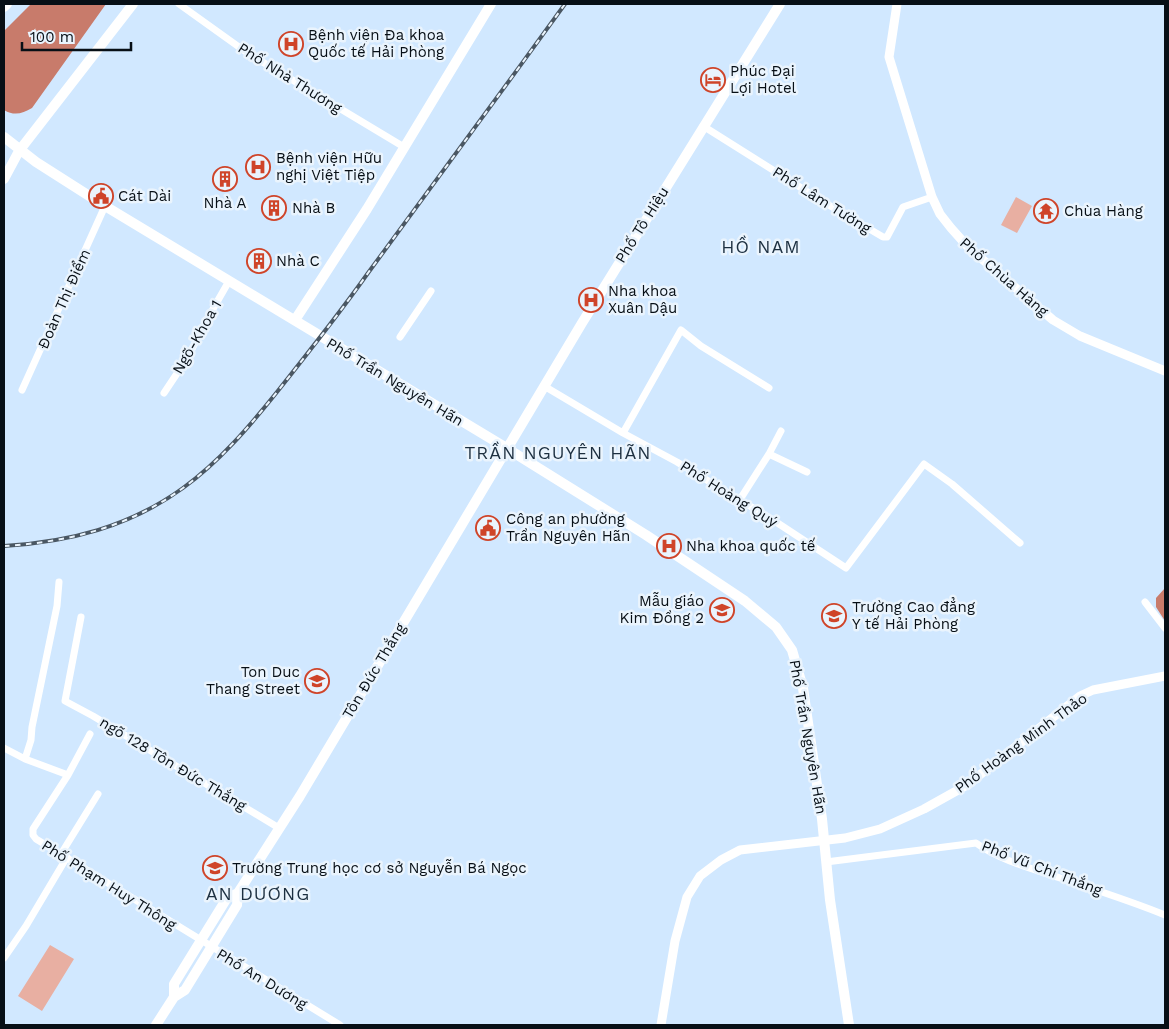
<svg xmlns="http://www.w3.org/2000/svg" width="1169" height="1029" viewBox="0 0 1169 1029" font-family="'Work Sans',sans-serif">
<rect width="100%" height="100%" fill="#d1e8ff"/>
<!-- green -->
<path fill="#e8afa2" d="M1016 197 1032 206 1017 233 1001 225Z
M50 945 74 959 42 1011 18 996Z"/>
<!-- water -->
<path fill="#c87b6b" d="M31 4H106L32 108C22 114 14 116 4 110V31Z
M1165 588V621L1156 607V598Z"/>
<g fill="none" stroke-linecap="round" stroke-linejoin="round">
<!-- minor -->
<path stroke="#fff" stroke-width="7" d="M179 4 246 52 404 147
M703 126 822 201 883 237H887L903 207 932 197
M400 337 431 291
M544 386 623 433 677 462 773 520 846 568 924 464 952 484 1020 543
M22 390 105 206
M164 393 188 357 205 323 229 281
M623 433 681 330 701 346 769 388
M769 454 807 472
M739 501 769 454 781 431
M1145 602 1165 628
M81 617 65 701 93 716 279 828
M90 734 68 775 33 829V835L36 839 340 1025
M4 748 25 759 68 775
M25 759 31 740 32 727 57 606 59 582
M61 854 98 794
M826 862 976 843C999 860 1033 869 1060 878 1096 890 1131 901 1165 915
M4 958 26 926 67 857"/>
<!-- tertiary -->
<path stroke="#fff" stroke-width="9" d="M897 4 889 57 932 197 940 214 951 228 968 247 1053 320 1080 336 1165 371
M661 1025 675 941 687 897 700 876 721 860 740 850 845 838 880 829 924 809 967 785 1080 696 1093 690 1165 676"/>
<!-- secondary -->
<path stroke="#fff" stroke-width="10" d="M4 7 7 4
M4 137 36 162 105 206 508 449 646 535 745 601 776 627 792 650 803 688 822 819 830 900 849 1025
M4 179 19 151 133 4
M295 320 367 209 491 4
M174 997V984L227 898 238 893
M156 1025 174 997 185 990 237 905 238 893 300 796 582 323 780 4"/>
<defs>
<path id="rail" d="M4 546C69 542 129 527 183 488 219 462 249 427 277 392 308 353 339 314 368 273 434 183 500 94 565 4"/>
</defs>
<!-- rail casing -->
<use href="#rail" stroke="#4a5763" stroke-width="4"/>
<!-- rail -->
<use href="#rail" stroke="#eaf4fd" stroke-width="2" stroke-dasharray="5.5" stroke-linecap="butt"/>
</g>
<!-- icons -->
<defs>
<symbol id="hospital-ring" viewBox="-11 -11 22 22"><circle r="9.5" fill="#eaf4fd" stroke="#cf4429" stroke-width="1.5"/><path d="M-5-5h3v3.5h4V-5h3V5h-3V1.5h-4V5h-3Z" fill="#cf4429"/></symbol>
<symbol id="hotel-ring" viewBox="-11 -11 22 22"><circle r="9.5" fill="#eaf4fd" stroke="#cf4429" stroke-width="1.5"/><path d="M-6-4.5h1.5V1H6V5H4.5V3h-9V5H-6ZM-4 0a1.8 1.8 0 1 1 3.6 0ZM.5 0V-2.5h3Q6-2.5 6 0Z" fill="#cf4429"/></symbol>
<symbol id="building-ring" viewBox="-11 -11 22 22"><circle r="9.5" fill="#eaf4fd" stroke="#cf4429" stroke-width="1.5"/><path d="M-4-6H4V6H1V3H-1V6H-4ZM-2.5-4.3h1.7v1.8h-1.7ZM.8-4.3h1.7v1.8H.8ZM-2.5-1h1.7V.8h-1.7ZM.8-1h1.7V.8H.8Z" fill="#cf4429"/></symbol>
<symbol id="civic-ring" viewBox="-11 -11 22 22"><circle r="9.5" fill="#eaf4fd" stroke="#cf4429" stroke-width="1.5"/><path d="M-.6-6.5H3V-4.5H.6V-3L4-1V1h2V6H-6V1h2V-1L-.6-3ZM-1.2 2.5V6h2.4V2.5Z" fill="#cf4429"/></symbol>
<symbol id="temple-ring" viewBox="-11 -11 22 22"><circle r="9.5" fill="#eaf4fd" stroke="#cf4429" stroke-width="1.5"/><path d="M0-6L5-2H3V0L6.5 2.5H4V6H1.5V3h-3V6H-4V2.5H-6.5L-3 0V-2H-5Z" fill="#cf4429"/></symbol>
<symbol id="school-ring" viewBox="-11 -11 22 22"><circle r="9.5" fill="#eaf4fd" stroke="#cf4429" stroke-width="1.5"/><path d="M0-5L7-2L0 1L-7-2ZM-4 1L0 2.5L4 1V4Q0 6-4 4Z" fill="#cf4429"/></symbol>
<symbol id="university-ring" viewBox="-11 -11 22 22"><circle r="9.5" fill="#eaf4fd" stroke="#cf4429" stroke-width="1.5"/><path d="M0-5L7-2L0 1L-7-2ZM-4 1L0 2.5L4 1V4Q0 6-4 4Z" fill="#cf4429"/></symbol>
</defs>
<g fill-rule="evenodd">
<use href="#hospital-ring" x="277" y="30" width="28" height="28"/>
<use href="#hotel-ring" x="699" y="66" width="28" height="28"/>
<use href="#hospital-ring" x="244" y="153" width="28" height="28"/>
<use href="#building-ring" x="211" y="165" width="28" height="28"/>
<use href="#civic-ring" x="87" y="182" width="28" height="28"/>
<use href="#building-ring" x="260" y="194" width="28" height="28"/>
<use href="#temple-ring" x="1032" y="197" width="28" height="28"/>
<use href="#building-ring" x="245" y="247" width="28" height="28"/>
<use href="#hospital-ring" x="577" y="286" width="28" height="28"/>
<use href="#civic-ring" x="474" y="514" width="28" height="28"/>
<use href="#hospital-ring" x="655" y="532" width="28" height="28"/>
<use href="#school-ring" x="708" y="596" width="28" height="28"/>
<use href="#university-ring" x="820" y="602" width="28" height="28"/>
<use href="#school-ring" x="303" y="667" width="28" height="28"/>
<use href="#school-ring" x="201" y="854" width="28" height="28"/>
</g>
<g text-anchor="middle" stroke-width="5" stroke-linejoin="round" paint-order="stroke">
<!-- poi labels -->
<g font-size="15" fill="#070f16" stroke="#eaf4fd" text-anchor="start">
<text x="308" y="40">Bệnh viện Đa khoa<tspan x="308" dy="17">Quốc tế Hải Phòng</tspan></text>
<text x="730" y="76">Phúc Đại<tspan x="730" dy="17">Lợi Hotel</tspan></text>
<text x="276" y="163">Bệnh viện Hữu<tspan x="276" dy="17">nghị Việt Tiệp</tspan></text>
<text x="118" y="201">Cát Dài</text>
<text x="225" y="208" text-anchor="middle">Nhà A</text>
<text x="292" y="213">Nhà B</text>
<text x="1064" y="216">Chùa Hàng</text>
<text x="276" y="266">Nhà C</text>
<text x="608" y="296">Nha khoa<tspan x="608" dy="17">Xuân Dậu</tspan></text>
<text x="506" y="524">Công an phường<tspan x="506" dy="17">Trần Nguyên Hãn</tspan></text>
<text x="686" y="551">Nha khoa quốc tế</text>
<text x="704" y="606" text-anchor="end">Mẫu giáo<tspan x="704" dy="17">Kim Đồng 2</tspan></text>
<text x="852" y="612">Trường Cao đẳng<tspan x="852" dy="17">Y tế Hải Phòng</tspan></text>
<text x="300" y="677" text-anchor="end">Ton Duc<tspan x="300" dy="17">Thang Street</tspan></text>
<text x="232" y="873">Trường Trung học cơ sở Nguyễn Bá Ngọc</text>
</g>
<!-- street labels -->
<g font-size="15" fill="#070f16" stroke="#eaf4fd">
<text transform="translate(290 78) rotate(32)" y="5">Phố Nhà Thương</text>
<text transform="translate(822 200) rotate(32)" y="5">Phố Lâm Tường</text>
<text transform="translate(642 225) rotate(-58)" y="5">Phố Tô Hiệu</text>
<text transform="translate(1004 277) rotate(41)" y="5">Phố Chùa Hàng</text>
<text transform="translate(64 299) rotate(-66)" y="5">Đoàn Thị Điểm</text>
<text transform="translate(197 337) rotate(-60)" y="5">Ngõ-Khoa 1</text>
<text transform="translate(395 382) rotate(31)" y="5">Phố Trần Nguyên Hãn</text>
<text transform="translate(729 494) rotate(32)" y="5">Phố Hoàng Quý</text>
<text transform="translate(374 671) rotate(-59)" y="5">Tôn Đức Thắng</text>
<text transform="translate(808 737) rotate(80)" y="5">Phố Trần Nguyên Hãn</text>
<text transform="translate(1021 743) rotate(-36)" y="5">Phố Hoàng Minh Thảo</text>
<text transform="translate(173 764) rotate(31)" y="5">ngõ 128 Tôn Đức Thắng</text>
<text transform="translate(1042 868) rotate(21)" y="5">Phố Vũ Chí Thắng</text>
<text transform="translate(109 885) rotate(32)" y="5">Phố Phạm Huy Thông</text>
<text transform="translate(262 979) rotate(31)" y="5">Phố An Dương</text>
</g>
<!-- quarter labels -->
<g font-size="18" letter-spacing="1" fill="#1c2f40" stroke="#eaf4fd">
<text x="761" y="253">HỒ NAM</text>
<text x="558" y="459">TRẦN NGUYÊN HÃN</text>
<text x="258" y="900">AN DƯƠNG</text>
</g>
</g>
<!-- border -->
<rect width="1169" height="1029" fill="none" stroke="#070f16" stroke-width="10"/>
<!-- scale -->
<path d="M22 42v8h109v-8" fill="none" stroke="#070f16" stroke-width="2.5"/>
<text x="30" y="42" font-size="15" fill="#070f16" stroke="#eaf4fd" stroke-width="4" paint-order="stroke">100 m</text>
</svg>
